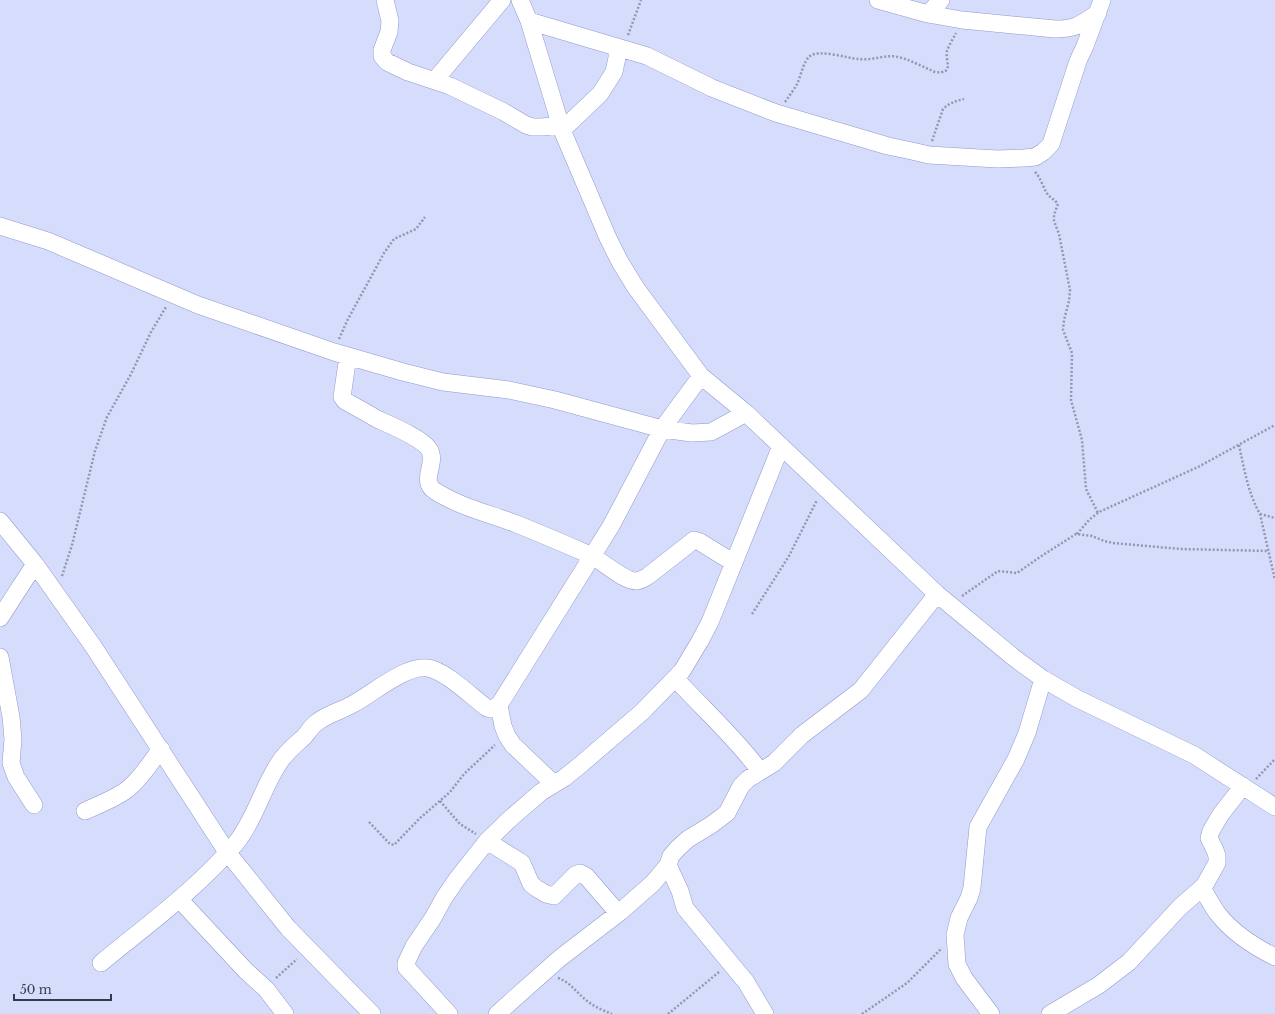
<svg xmlns="http://www.w3.org/2000/svg" width="1275" height="1014" viewBox="0 0 1275 1014" font-family="'Libre Baskerville',serif">
<rect width="100%" height="100%" fill="#d6dcfb"/>
<g fill="none" stroke-linecap="round" stroke-linejoin="round">
<defs>
<path id="minor" d="M385 0 390 21 389 32 382 50V56L387 62 408 72 450 86 504 112 526 125 533 127H542L561 125
M520 0 529 21 562 130 608 238 620 262 636 288 701 376 746 413 937 594 1013 657 1043 679 1078 699 1194 755 1275 807
M878 0 928 14 962 20 1055 29C1077 29 1081 24 1098 13
M928 14 941 0
M529 21 647 56 712 88 776 113 888 146 912 151 929 155 997 159 1024 158 1035 157 1043 152 1051 144 1078 61 1085 46 1102 0
M435 80 502 0
M562 130 600 94 614 72 619 48
M0 226 48 241 198 305 334 352 403 372 443 382 509 390 555 400 662 429 692 433 711 432 746 413
M348 356 342 397 345 401C356 407 367 413 377 419 390 425 422 438 429 449 438 463 419 481 435 491 460 507 487 513 514 523 539 533 565 544 590 555 603 561 624 582 637 581 642 580 645 578 648 576L694 540 700 542 734 563
M0 521 35 564 93 646 227 852 288 928 372 1014
M0 618 35 564
M0 657 11 717 13 739 11 763 16 777 34 805
M675 678C703 709 735 737 760 771
M499 705 503 726 507 736 513 745 554 784
M85 811C100 804 117 798 129 788 142 777 151 762 161 749
M487 841 522 863 531 884 536 888 546 894 554 896 575 875 580 873 586 876 618 913
M668 865 680 891 685 908 746 982 765 1014
M1202 888C1207 896 1212 906 1218 914 1232 932 1255 947 1275 957
M179 899 246 971 266 989 285 1014
M101 963C147 925 197 889 236 843 254 821 263 787 279 763 286 752 295 745 304 737 308 732 311 727 316 723 327 714 341 711 353 704 372 694 407 664 428 668 446 671 472 697 487 708L491 709 499 705 611 526 662 429 701 376
M449 1014 406 967V963L414 946 433 918 444 898 457 879 487 841 512 817 541 792 564 778 579 766 642 712 682 671 700 641 710 622 781 446
M497 1014 560 958 620 912 653 883 668 865 671 856 678 848 688 839 711 825 727 813 741 786 748 779 774 763 802 735 861 690 937 594
M991 1014 964 978 957 964 955 935 959 918 969 898 972 888 978 827 1016 759 1027 733 1043 679
M1050 1014 1099 985 1129 962 1180 907 1204 886 1217 863V856L1215 850 1209 838 1211 831 1221 814 1243 786"/>
</defs>
<!-- minor casing -->
<use href="#minor" stroke="#929aca" stroke-width="18"/>
<!-- path -->
<path stroke="#9297b1" stroke-width="2.5" stroke-dasharray="2 2" stroke-linecap="butt" d="M628 35 641 0
M785 102C789 96 794 90 797 84 801 76 803 62 810 56 819 49 847 58 858 59 872 61 886 54 898 57 911 60 923 67 935 72 955 74 945 62 947 51 949 45 953 39 956 33
M932 141 943 109C949 103 956 101 964 99
M1035 172C1041 178 1043 188 1048 195 1051 198 1055 200 1058 204L1054 215V221L1059 234 1070 290 1069 301 1064 320 1063 330 1072 353 1071 400 1082 440 1086 489 1098 513
M339 339 347 321 384 253 394 239 416 229 425 217
M1239 445C1244 468 1248 493 1260 514L1275 580
M1260 514 1275 518
M1077 534 1089 520 1099 512 1198 467 1275 425
M62 576 72 545 95 451 107 417 131 374 151 332 166 307
M962 596 998 571 1017 573 1043 555 1076 534 1092 536 1104 541 1113 543 1181 549 1268 551
M752 614 789 556 817 500
M1256 779 1275 759
M440 801 460 824 476 834
M369 822 390 844 394 845 419 819 450 792 464 774 495 745
M276 978 297 959
M558 978C570 982 577 993 586 1000 594 1007 603 1010 612 1014
M668 1014 719 972
M862 1014 907 983 942 948"/>
<!-- minor -->
<use href="#minor" stroke="#fff" stroke-width="17"/>
</g>
<!-- scale -->
<path d="M14 994v6h97v-6" fill="none" stroke="#363a4e" stroke-width="2"/>
<text x="20" y="994" font-size="12" fill="#363a4e" stroke="#d6dcfb" stroke-width="3" paint-order="stroke">50 m</text>
</svg>
